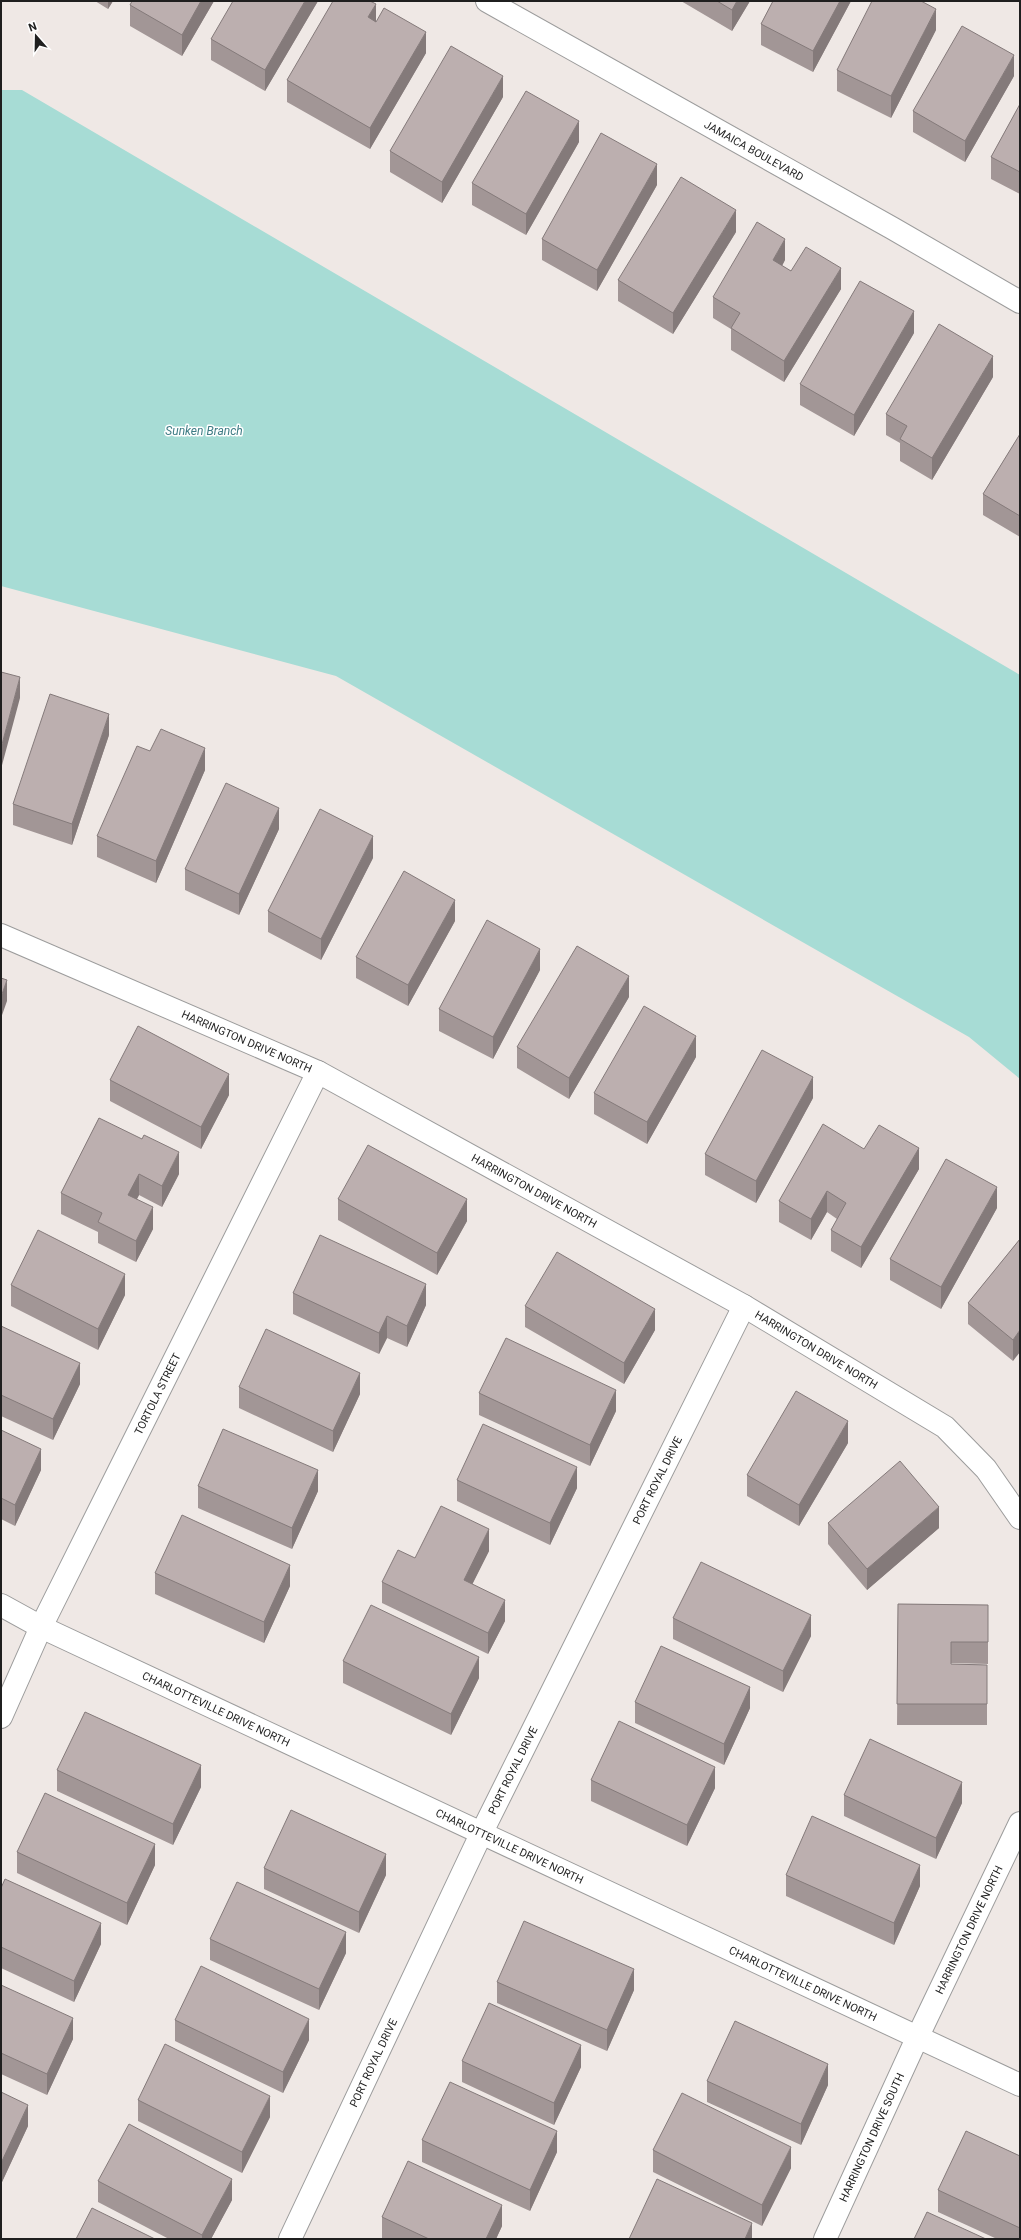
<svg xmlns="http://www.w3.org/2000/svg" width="1021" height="2240" viewBox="0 0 1021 2240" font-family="Roboto,sans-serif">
<rect width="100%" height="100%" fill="#efe8e5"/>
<!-- water -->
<path fill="#a7dcd5" d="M1 90H22L1020 675V1079L969 1037 336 676 1 586Z"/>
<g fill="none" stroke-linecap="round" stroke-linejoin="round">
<defs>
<g id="minor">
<path id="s1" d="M487 1 892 228 1020 302"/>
<path id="s2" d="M1 935 318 1072 744 1306 945 1427 986 1469 1020 1518"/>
<path id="s3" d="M1 1605 41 1627 1020 2085"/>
<path id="s4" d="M1 1717 41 1627 318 1072"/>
<path id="s5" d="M290 2239 482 1832 744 1306"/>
<path id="s6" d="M825 2239 918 2036 1020 1823"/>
</g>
</defs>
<!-- minor casing -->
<use href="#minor" stroke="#9c9c9c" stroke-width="24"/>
<!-- minor -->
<use href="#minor" stroke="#fff" stroke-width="22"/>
</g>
<!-- wall -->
<path fill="#a29696" d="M95 1H113L108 9Z
M214 1 182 56 130 26V5Z
M318 1 265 91 211 60V39Z
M681 1H750L732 31Z
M773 1H851L813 72 761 45V24Z
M376 22 426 53 370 149 287 102V80Z
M936 30 891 118 837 91V70Z
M1014 76 965 162 913 132V111Z
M503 97 442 203 390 172V151Z
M1020 104V194L991 179V157Z
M579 142 526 235 472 205V183Z
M657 185 597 291 542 260V239Z
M736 232 673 334 618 301V280Z
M785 260 782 266 791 271 841 289 784 382 731 350V329L713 318V297Z
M914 333 854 436 800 405V384Z
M993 377 932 480 900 461V443L886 435V414Z
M1020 434V537L983 515V494Z
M109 735 72 845 13 825V804Z
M150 751 205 770 156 883 97 857V836Z
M279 829 239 915 185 890V869Z
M373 858 321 960 268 932V911Z
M455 921 408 1006 356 978V957Z
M540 970 493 1059 439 1031V1009Z
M629 997 569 1099 517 1068V1047Z
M696 1057 647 1144 594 1114V1093Z
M110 1080 229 1095 201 1149 110 1101Z
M813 1098 756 1203 705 1175V1154Z
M99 1118 179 1174 162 1207 139 1195 137 1199 153 1229 136 1262 98 1243V1232L61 1214V1193Z
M864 1149 919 1169 861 1268 831 1251V1230L837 1219 827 1212 811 1240 779 1222V1201Z
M338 1199 467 1221 437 1275 338 1220Z
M997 1208 941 1309 890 1280V1259Z
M1020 1239 1013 1361 968 1324V1303Z
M11 1285 125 1295 98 1350 11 1306Z
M293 1293 426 1305 407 1347 387 1338 379 1354 293 1314Z
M525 1306 655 1330 624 1384 525 1327Z
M1 1326 80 1384 53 1440 1 1416Z
M239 1387 360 1394 333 1452 239 1408Z
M479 1393 616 1411 590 1466 479 1415Z
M1 1430 41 1470 15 1526 1 1519Z
M848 1443 799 1526 747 1496V1475Z
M457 1480 577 1488 550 1545 457 1501Z
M198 1486 318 1491 292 1549 198 1508Z
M828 1523 939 1528 867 1590 828 1544Z
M489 1551 472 1584 505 1621 488 1654 382 1603V1582L415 1558Z
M155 1573 290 1586 264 1643 155 1594Z
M898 1604 988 1605V1664L951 1663V1664L987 1665V1725H897Z
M673 1618 811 1636 783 1692 673 1639Z
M343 1661 479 1678 451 1735 343 1683Z
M635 1702 750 1708 724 1765 635 1723Z
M57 1770 201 1787 173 1845 57 1791Z
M591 1780 715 1788 687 1846 591 1801Z
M844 1795 962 1803 936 1859 844 1816Z
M17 1852 155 1865 127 1925 17 1873Z
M264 1868 386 1875 359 1933 264 1889Z
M786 1875 920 1886 894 1945 786 1896Z
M1 1888 101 1944 74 2002 1 1968Z
M210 1939 346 1953 319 2010 210 1960Z
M497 1982 634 1990 607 2051 497 2003Z
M1 1985 73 2039 47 2095 1 2074Z
M175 2020 309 2040 283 2093 175 2041Z
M462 2061 581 2067 554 2125 462 2082Z
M707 2081 828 2085 801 2145 707 2102Z
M1 2092 28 2126 2 2182H1Z
M138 2100 270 2117 242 2173 138 2121Z
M422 2140 557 2152 530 2211 422 2162Z
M653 2150 791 2168 762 2226 653 2172Z
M1020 2156V2239H997L938 2212V2190Z
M98 2181 232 2200 211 2239H169L98 2202Z
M382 2217 502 2226 496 2239H382Z"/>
<!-- shaded-wall -->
<path fill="#847a7a" d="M108 1H113L108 9Z
M201 1H214L182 56V35Z
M305 1H318L265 91V70Z
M737 1H750L732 31V10Z
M840 1H851L813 72V51Z
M376 4V25L368 17Z
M936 9V30L891 118V96Z
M426 32V53L370 149V128Z
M1014 55V76L965 162V141Z
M503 76V97L442 203V182Z
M579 121V142L526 235V214Z
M657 164V185L597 291V270Z
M736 210V232L673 334V313Z
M785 239V260L773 282V260Z
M841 268V289L784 382V361Z
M914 311V333L854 436V415Z
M993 356V377L932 480V458Z
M20 677V698L1 769V748Z
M109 714V735L72 845V824Z
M205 748V770L156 883V861Z
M279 808V829L239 915V894Z
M373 836V858L321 960V939Z
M455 900V921L408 1006V985Z
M540 949V970L493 1059V1037Z
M629 976V997L569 1099V1078Z
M7 980V1001L1 1018V997Z
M696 1036V1057L647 1144V1122Z
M229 1074V1095L201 1149V1127Z
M813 1077V1098L756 1203V1181Z
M919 1148V1169L861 1268V1247Z
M179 1152V1174L162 1207V1186Z
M139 1174V1195L128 1216V1195Z
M997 1187V1208L941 1309V1287Z
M827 1191V1212L811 1240V1219Z
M467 1199V1221L437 1275V1253Z
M153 1207V1229L136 1262V1241Z
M125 1274V1295L98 1350V1329Z
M426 1284V1305L407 1347V1326Z
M655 1309V1330L624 1384V1363Z
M387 1316V1338L379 1354V1333Z
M1020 1330V1352L1013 1361V1340Z
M80 1363V1384L53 1440V1419Z
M360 1373V1394L333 1452V1431Z
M616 1390V1411L590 1466V1445Z
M848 1421V1443L799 1526V1505Z
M41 1449V1470L15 1526V1505Z
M577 1467V1488L550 1545V1523Z
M318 1470V1491L292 1549V1528Z
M939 1507V1528L867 1590V1569Z
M489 1529V1551L464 1601V1580Z
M290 1565V1586L264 1643V1622Z
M505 1600V1621L488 1654V1633Z
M811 1615V1636L783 1692V1671Z
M479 1657V1678L451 1735V1714Z
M750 1687V1708L724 1765V1744Z
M201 1765V1787L173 1845V1824Z
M715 1767V1788L687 1846V1825Z
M962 1782V1803L936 1859V1838Z
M155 1844V1865L127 1925V1903Z
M386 1854V1875L359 1933V1912Z
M920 1865V1886L894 1945V1923Z
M101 1923V1944L74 2002V1981Z
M346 1932V1953L319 2010V1989Z
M634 1969V1990L607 2051V2030Z
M73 2018V2039L47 2095V2074Z
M309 2019V2040L283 2093V2072Z
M581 2045V2067L554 2125V2103Z
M828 2064V2085L801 2145V2124Z
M270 2096V2117L242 2173V2152Z
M28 2105V2126L2 2182V2161Z
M557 2131V2152L530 2211V2190Z
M791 2147V2168L762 2226V2205Z
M232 2179V2200L211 2239H202V2235Z
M502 2205V2226L496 2239H486Z
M752 2223V2239H745Z"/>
<!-- building -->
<path fill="#bcafaf" stroke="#847a7a" d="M132 1H201L182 35 130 5Z
M233 1H305L265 70 211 39Z
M333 1H370L376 4 368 17 376 22 384 8 426 32 370 128 287 80Z
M717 1H737L732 10Z
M773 1H840L813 51 761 24Z
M872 1H921L936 9 891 96 837 70Z
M962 26 1014 55 965 141 913 111Z
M451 46 503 76 442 182 390 151Z
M526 91 579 121 526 214 472 183Z
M1020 104V172L991 157Z
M601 133 657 164 597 270 542 239Z
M681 177 736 210 673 313 618 280Z
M757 222 785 239 773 260 791 271 806 247 841 268 784 361 731 328 740 313 713 297Z
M860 281 914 311 854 415 800 384Z
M939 324 993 356 932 458 900 439 907 426 886 414Z
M1020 434V516L983 494Z
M1 672 20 677 1 748Z
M50 694 109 714 72 824 13 804Z
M161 729 205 748 156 861 97 836 137 746 150 751Z
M226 783 279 808 239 894 185 869Z
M320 809 373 836 321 939 268 911Z
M404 871 455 900 408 985 356 957Z
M487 920 540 949 493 1037 439 1009Z
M577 946 629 976 569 1078 517 1047Z
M1 978 7 980 1 997Z
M644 1006 696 1036 647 1122 594 1093Z
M138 1026 229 1074 201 1127 110 1080Z
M762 1050 813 1077 756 1181 705 1154Z
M99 1118 142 1139 144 1135 179 1152 162 1186 139 1174 128 1195 153 1207 136 1241 98 1222 102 1213 61 1193Z
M823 1124 864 1149 879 1125 919 1148 861 1247 831 1230 846 1203 827 1191 811 1219 779 1201Z
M368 1145 467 1199 437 1253 338 1199Z
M946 1159 997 1187 941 1287 890 1259Z
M38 1230 125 1274 98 1329 11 1285Z
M320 1235 426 1284 407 1326 387 1316 379 1333 293 1293Z
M1020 1239V1330L1013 1340 968 1303Z
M557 1252 655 1309 624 1363 525 1306Z
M1 1326 80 1363 53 1419 1 1395Z
M266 1329 360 1373 333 1431 239 1387Z
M506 1338 616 1390 590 1445 479 1393Z
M796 1391 848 1421 799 1505 747 1475Z
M483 1424 577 1467 550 1523 457 1480Z
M223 1429 318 1470 292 1528 198 1486Z
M1 1430 41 1449 15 1505 1 1498Z
M900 1461 939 1507 867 1569 828 1523Z
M441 1506 489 1529 464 1580 505 1600 488 1633 382 1582 398 1550 415 1558Z
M182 1515 290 1565 264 1622 155 1573Z
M701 1562 811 1615 783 1671 673 1618Z
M898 1604 988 1605V1642H951V1664L987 1665V1704H897Z
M371 1605 479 1657 451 1714 343 1661Z
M661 1646 750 1687 724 1744 635 1702Z
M85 1712 201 1765 173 1824 57 1770Z
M619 1721 715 1767 687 1825 591 1780Z
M870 1739 962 1782 936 1838 844 1795Z
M45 1793 155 1844 127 1903 17 1852Z
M291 1810 386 1854 359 1912 264 1868Z
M812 1816 920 1865 894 1923 786 1875Z
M5 1879 101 1923 74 1981 1 1947V1888Z
M237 1882 346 1932 319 1989 210 1939Z
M524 1921 634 1969 607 2030 497 1982Z
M201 1966 309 2019 283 2072 175 2020Z
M1 1985 73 2018 47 2074 1 2053Z
M489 2003 581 2045 554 2103 462 2061Z
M735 2021 828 2064 801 2124 707 2081Z
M165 2044 270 2096 242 2152 138 2100Z
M450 2082 557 2131 530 2190 422 2140Z
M1 2092 28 2105 2 2161 1 2160Z
M682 2093 791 2147 762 2205 653 2150Z
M129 2124 232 2179 202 2235 98 2181Z
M966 2131 1020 2156V2228L938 2190Z
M408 2161 502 2205 486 2239H429L382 2217Z
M657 2179 752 2223 745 2239H629Z
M92 2208 155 2239H76Z
M927 2212 986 2239H914Z"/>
<g text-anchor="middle" stroke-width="3" stroke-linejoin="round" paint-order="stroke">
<!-- street labels -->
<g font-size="11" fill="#1f1f1f" stroke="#fff">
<text dy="4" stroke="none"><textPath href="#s1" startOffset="306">JAMAICA BOULEVARD</textPath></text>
<text dy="4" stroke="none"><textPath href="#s2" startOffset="268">HARRINGTON DRIVE NORTH</textPath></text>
<text dy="4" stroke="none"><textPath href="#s2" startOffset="592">HARRINGTON DRIVE NORTH</textPath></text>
<text dy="4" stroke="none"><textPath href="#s2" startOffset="916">HARRINGTON DRIVE NORTH</textPath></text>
<text dy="4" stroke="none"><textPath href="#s4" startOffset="359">TORTOLA STREET</textPath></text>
<text dy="4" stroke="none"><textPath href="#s5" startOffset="843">PORT ROYAL DRIVE</textPath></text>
<text dy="4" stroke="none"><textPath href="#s3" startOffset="239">CHARLOTTEVILLE DRIVE NORTH</textPath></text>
<text dy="4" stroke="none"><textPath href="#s5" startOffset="519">PORT ROYAL DRIVE</textPath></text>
<text dy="4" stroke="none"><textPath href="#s3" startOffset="563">CHARLOTTEVILLE DRIVE NORTH</textPath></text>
<text dy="4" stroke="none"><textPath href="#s6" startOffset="341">HARRINGTON DRIVE NORTH</textPath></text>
<text dy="4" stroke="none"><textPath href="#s3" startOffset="887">CHARLOTTEVILLE DRIVE NORTH</textPath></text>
<text dy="4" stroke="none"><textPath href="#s5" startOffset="195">PORT ROYAL DRIVE</textPath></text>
<text dy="4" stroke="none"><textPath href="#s6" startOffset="112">HARRINGTON DRIVE SOUTH</textPath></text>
</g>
<!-- water labels -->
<g font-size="12" font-style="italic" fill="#3e7c85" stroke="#fff">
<text x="204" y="435">Sunken Branch</text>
</g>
</g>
<!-- border -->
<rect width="1021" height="2240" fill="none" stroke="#1f1f1f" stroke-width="4"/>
<!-- north arrow -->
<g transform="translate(36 36) rotate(340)" stroke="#ffffff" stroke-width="3" paint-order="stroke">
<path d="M0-3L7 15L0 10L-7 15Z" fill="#1f1f1f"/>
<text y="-6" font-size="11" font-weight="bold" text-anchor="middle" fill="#1f1f1f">N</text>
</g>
</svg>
